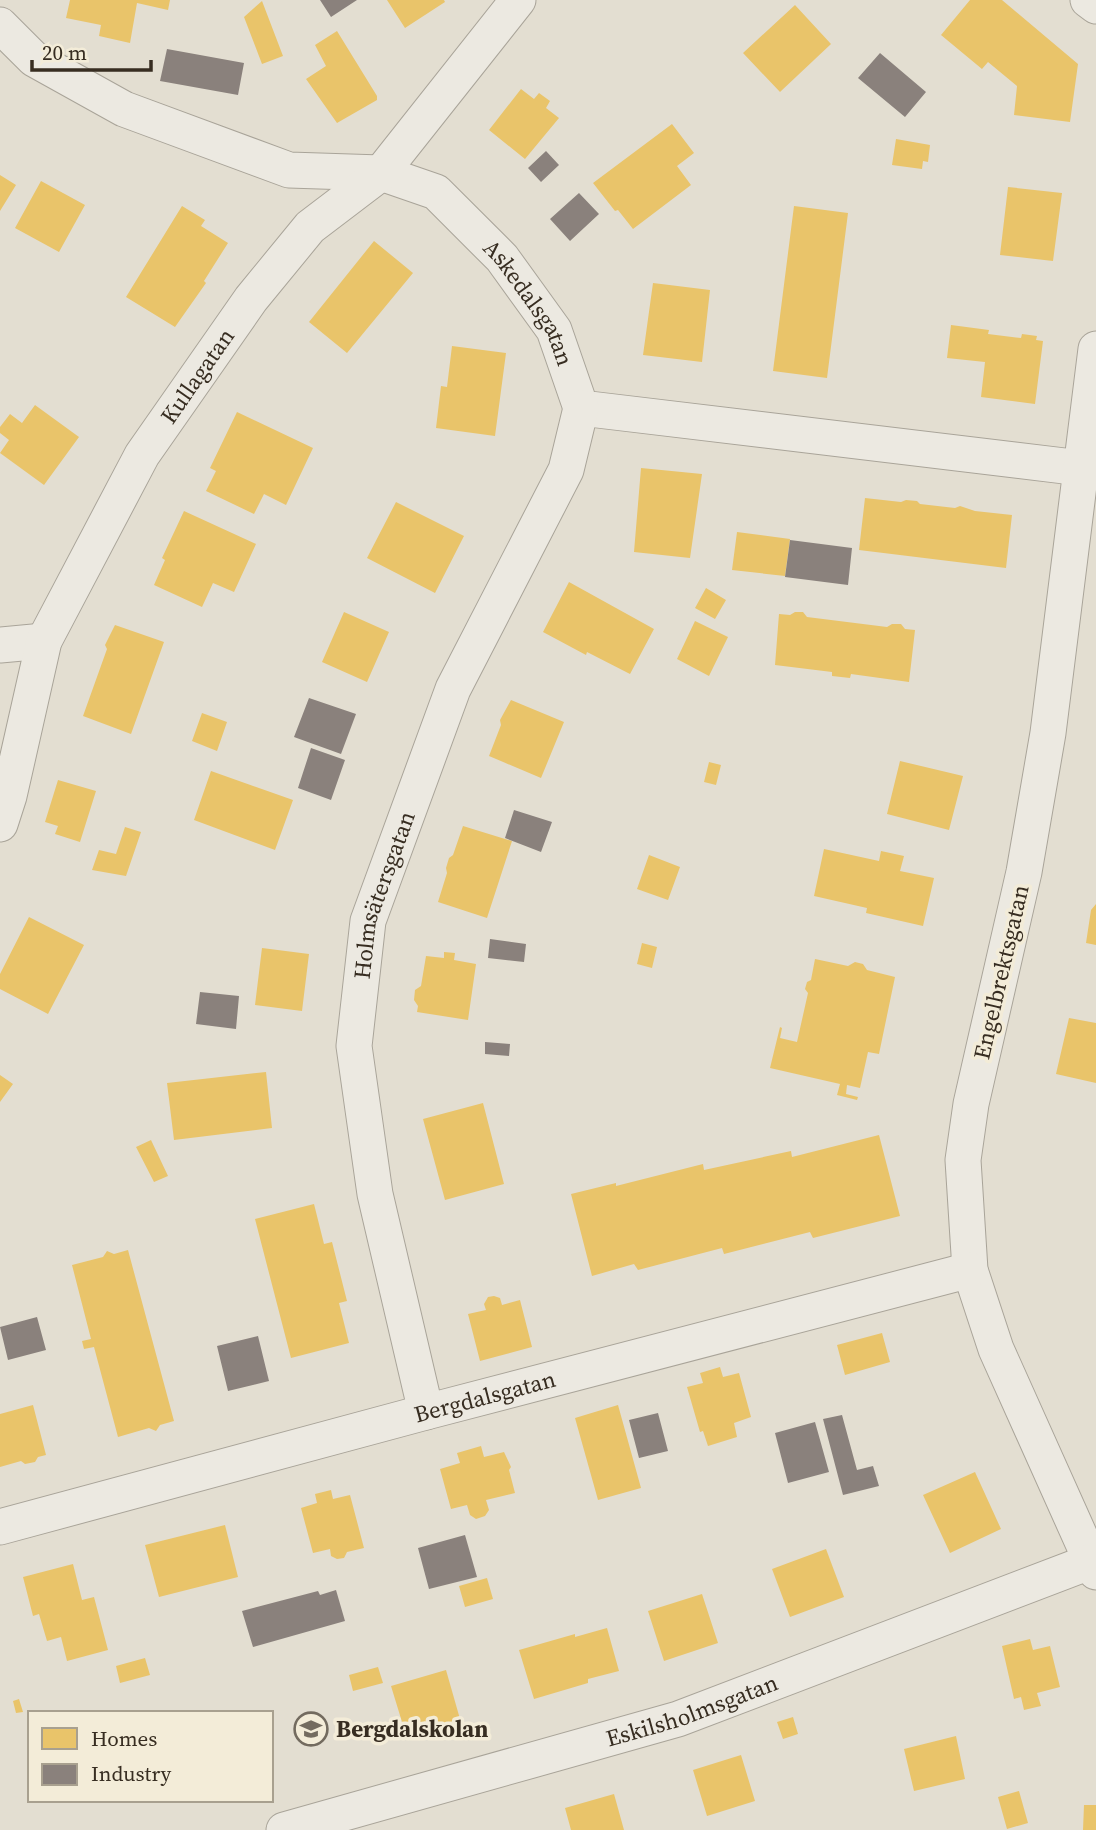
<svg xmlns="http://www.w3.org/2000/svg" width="1096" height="1830" viewBox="0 0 1096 1830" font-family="'Source Serif 4',serif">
<rect width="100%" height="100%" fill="#e3ded1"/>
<!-- homes -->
<path fill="#e9c46a" d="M70 0H170L168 10 137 3 130 43 99 36 101 25 66 18Z
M387 0H444L445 2 405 28Z
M970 0H1002L1078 64 1070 122 1014 115 1017 86 988 62 982 69 941 35Z
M262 1 283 56 262 64 244 17Z
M795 5 831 44 780 92 743 53Z
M337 31 377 96V100L337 123 306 79 326 66 315 45Z
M521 89 534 99 539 93 550 101 546 108 559 118 525 159 489 130Z
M672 124 694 153 677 166 691 185 633 229 618 210 615 211 593 183Z
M896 139 930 145 928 162 923 161 922 169 892 165Z
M0 175 16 185 0 211Z
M41 181 85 205 59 252 15 228Z
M1008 187 1062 193 1053 261 1000 255Z
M182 206 205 220 201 226 228 243 204 281 206 283 175 327 126 297Z
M794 206 848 213 827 378 773 371Z
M374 241 413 273 347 353 309 322Z
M653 283 710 290 702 362 643 355Z
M951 325 989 330 988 334 1021 338 1022 334 1037 336 1036 340 1043 341 1035 404 981 397 985 362 947 358Z
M452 346 506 353 495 436 436 428 441 386 447 387Z
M35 405 79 437 44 485 0 453 9 440 0 433V427L10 414 22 423Z
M237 412 313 448 286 505 264 494 254 514 206 491 216 471 210 468Z
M641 468 702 474 690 558 634 552Z
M865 498 901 502 906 500 917 501 920 504 955 508 960 506 975 511 1012 515 1006 568 859 550Z
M396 502 464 536 435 593 367 558Z
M184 511 256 544 234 592 213 583 202 607 154 585 165 560 162 558Z
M737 532 790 539 785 576 732 570Z
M569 582 654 629 630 674 587 652 586 655 543 632Z
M706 588 726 600 715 619 695 608Z
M344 612 389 632 367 682 322 662Z
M795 612H803L807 617 887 627 892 624H901L905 629 915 630 909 682 851 674 850 678 832 676V672L775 665 779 614 790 615Z
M695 621 728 637 709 676 677 659Z
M115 625 164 642 131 734 83 716 107 649 105 645Z
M511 700 564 722 541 778 489 756 501 725 500 720Z
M202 713 227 722 217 751 192 741Z
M900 761 963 776 949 830 887 814Z
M709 762 721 765 716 785 704 782Z
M211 771 293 800 275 850 194 820Z
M58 780 96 791 80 842 55 834 58 826 45 822Z
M463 826 512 841 487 918 438 902 447 873 446 868 449 858 453 855Z
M125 827 141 832 126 876 92 870 99 850 116 854Z
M824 849 879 861 881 851 904 856 900 871 934 878 923 926 866 913 867 908 814 896Z
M649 855 680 867 668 900 637 889Z
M1096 904V945L1086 943 1091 910Z
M29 917 84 945 48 1014 0 989V974Z
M642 943 657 947 652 968 637 964Z
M262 948 309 954 302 1011 255 1005Z
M444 952 455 953 454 960 476 964 468 1020 417 1012 418 1006 414 1000 415 990 421 986 426 956 444 958Z
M815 959 848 966 855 962 863 964 867 970 895 977 879 1054 868 1052 860 1088 847 1085 846 1094 858 1097 857 1100 837 1095 840 1084 770 1068 780 1027 782 1028 780 1038 797 1042 808 993 805 989 807 982 811 980Z
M1069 1018 1096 1023V1083L1056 1074Z
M266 1072 272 1128 174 1140 167 1083Z
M0 1075 13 1084 0 1102Z
M483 1103 504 1184 445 1200 423 1119Z
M879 1135 900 1216 813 1238 810 1232 724 1254 722 1248 638 1270 634 1264 592 1276 571 1194 616 1183V1186L703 1164 704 1170 791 1151 792 1157Z
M151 1140 168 1176 154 1182 136 1147Z
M314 1204 324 1244 332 1242 347 1301 339 1303 349 1343 291 1358 255 1219Z
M128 1250 174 1421 160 1425 156 1431 149 1428 118 1437 94 1347 84 1349 82 1341 91 1339 72 1265 103 1257 107 1251 114 1254Z
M494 1296 500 1298 502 1305 520 1300 532 1347 480 1361 468 1314 486 1310 484 1304 488 1297Z
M882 1333 890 1362 845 1375 837 1345Z
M720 1367 723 1377 739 1373 751 1417 734 1423 737 1437 708 1446 703 1431 700 1432 687 1387 703 1383 700 1373Z
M33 1405 46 1455 38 1457 35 1462 25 1464 21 1461 0 1467V1414Z
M618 1405 641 1488 598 1500 575 1418Z
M481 1446 484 1457 504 1452 511 1467 509 1470 515 1493 486 1500 489 1510 485 1516 476 1519 470 1515 467 1505 451 1509 440 1469 460 1463 457 1453Z
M975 1472 1001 1529 950 1553 923 1495Z
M331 1490 333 1499 350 1495 364 1548 347 1552 344 1558 337 1559 331 1556 330 1549 313 1553 301 1508 317 1503 315 1494Z
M225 1525 238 1577 159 1597 145 1545Z
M826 1549 844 1597 790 1617 772 1569Z
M73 1564 82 1600 94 1597 108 1650 67 1661 61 1637 47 1641 39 1614 33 1616 23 1577Z
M487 1578 493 1599 465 1607 459 1586Z
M702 1594 718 1643 664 1661 648 1611Z
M607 1628 619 1671 588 1679V1683L534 1699 519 1650 575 1634V1637Z
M1030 1639 1033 1650 1050 1646 1060 1687 1037 1693 1041 1706 1024 1710 1021 1697 1014 1699 1002 1646Z
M145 1658 150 1675 120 1683 116 1666Z
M378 1667 383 1683 353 1691 349 1675Z
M446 1670 460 1719 406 1735 391 1686Z
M19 1699 23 1712 16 1713 13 1701Z
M793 1717 798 1734 783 1739 777 1722Z
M956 1736 965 1779 914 1791 904 1749Z
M741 1755 755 1801 707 1816 693 1770Z
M1019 1791 1028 1823 1007 1829 998 1797Z
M614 1794 624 1830H571L565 1808Z
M1084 1805H1096V1830H1083Z"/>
<!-- industry -->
<path fill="#8a817c" d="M320 0H357L331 17Z
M167 49 244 63 238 95 160 81Z
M880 53 926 92 905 117 858 78Z
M546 151 559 165 541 182 528 168Z
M579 193 599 214 570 241 550 219Z
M790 540 852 548 848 585 785 577Z
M309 698 356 714 341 754 294 737Z
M311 748 345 760 331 800 298 788Z
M514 810 552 822 541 852 505 838Z
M490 939 526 944 524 962 488 958Z
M200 992 239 996 236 1029 196 1024Z
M485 1042 510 1044 509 1056 485 1054Z
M37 1317 46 1350 8 1360 0 1327Z
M258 1336 269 1381 228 1391 217 1346Z
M658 1413 668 1451 639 1458 629 1420Z
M842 1415 857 1470 873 1466 879 1486 843 1495 823 1419Z
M815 1422 829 1472 788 1483 775 1433Z
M465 1535 477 1577 429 1589 418 1548Z
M336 1590 345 1621 253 1647 242 1611 318 1591 320 1595Z"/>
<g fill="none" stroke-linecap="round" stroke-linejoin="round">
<defs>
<g id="street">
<path d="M1088 0 1096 6"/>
<path id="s1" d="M0 25 34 59 124 109 289 170 381 173 436 192 502 258 554 330 581 408 1081 468"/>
<path d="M1096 349 1048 733 1024 872 971 1104 963 1160 970 1270 996 1349 1096 1572"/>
<path d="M0 645 44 641"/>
<path id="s2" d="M0 824 9 796 44 641 142 455 251 299 310 227 381 173 518 0"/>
<path id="s3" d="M426 1412 375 1194 354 1046 368 921 453 689 566 470 581 408"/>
<path id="s4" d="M0 1527 426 1412 970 1270"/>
<path id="s5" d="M284 1830 678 1719 1092 1561"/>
</g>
</defs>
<!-- street casing -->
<use href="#street" stroke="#a9a499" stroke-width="37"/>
<!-- street -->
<use href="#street" stroke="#ece9e1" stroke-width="35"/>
</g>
<!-- icons -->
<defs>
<symbol id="school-ring" viewBox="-11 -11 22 22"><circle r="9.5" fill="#f3ecd8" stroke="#736b5f" stroke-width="1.5"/><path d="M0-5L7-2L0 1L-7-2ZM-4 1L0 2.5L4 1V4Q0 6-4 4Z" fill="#736b5f"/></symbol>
</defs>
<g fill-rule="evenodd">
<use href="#school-ring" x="292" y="1710" width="38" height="38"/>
</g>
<g text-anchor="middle" stroke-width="7" stroke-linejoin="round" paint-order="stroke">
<!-- street labels -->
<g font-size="23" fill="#372d21" stroke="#f3ecd8">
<text dy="8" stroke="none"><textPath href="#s1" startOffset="623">Askedalsgatan</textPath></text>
<text dy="8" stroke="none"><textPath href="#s2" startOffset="495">Kullagatan</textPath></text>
<text dy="8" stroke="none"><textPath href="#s3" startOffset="528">Holmsätersgatan</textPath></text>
<text transform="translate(1001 972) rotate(-77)" y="8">Engelbrektsgatan</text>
<text dy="8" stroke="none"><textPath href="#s4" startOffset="502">Bergdalsgatan</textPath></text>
<text dy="8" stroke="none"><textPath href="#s5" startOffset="425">Eskilsholmsgatan</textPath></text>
</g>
<!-- poi labels -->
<g font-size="23" font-weight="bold" fill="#372d21" stroke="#f3ecd8" text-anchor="start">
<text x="336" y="1737">Bergdalskolan</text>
</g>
</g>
<!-- legend -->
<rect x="28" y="1711" width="245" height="91" fill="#f3ecd8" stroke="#a8a08f" stroke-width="2"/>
<rect x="42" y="1728" width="35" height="21" fill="#e9c46a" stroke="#a8a08f" stroke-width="2"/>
<text x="91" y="1746" font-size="21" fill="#372d21">Homes</text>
<rect x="42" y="1764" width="35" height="21" fill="#8a817c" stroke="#a8a08f" stroke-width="2"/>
<text x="91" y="1781" font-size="21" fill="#372d21">Industry</text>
<!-- scale -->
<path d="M32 60v10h119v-10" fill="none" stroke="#372d21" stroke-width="3.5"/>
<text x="42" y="60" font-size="21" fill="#372d21" stroke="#f3ecd8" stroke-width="5" paint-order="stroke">20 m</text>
</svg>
